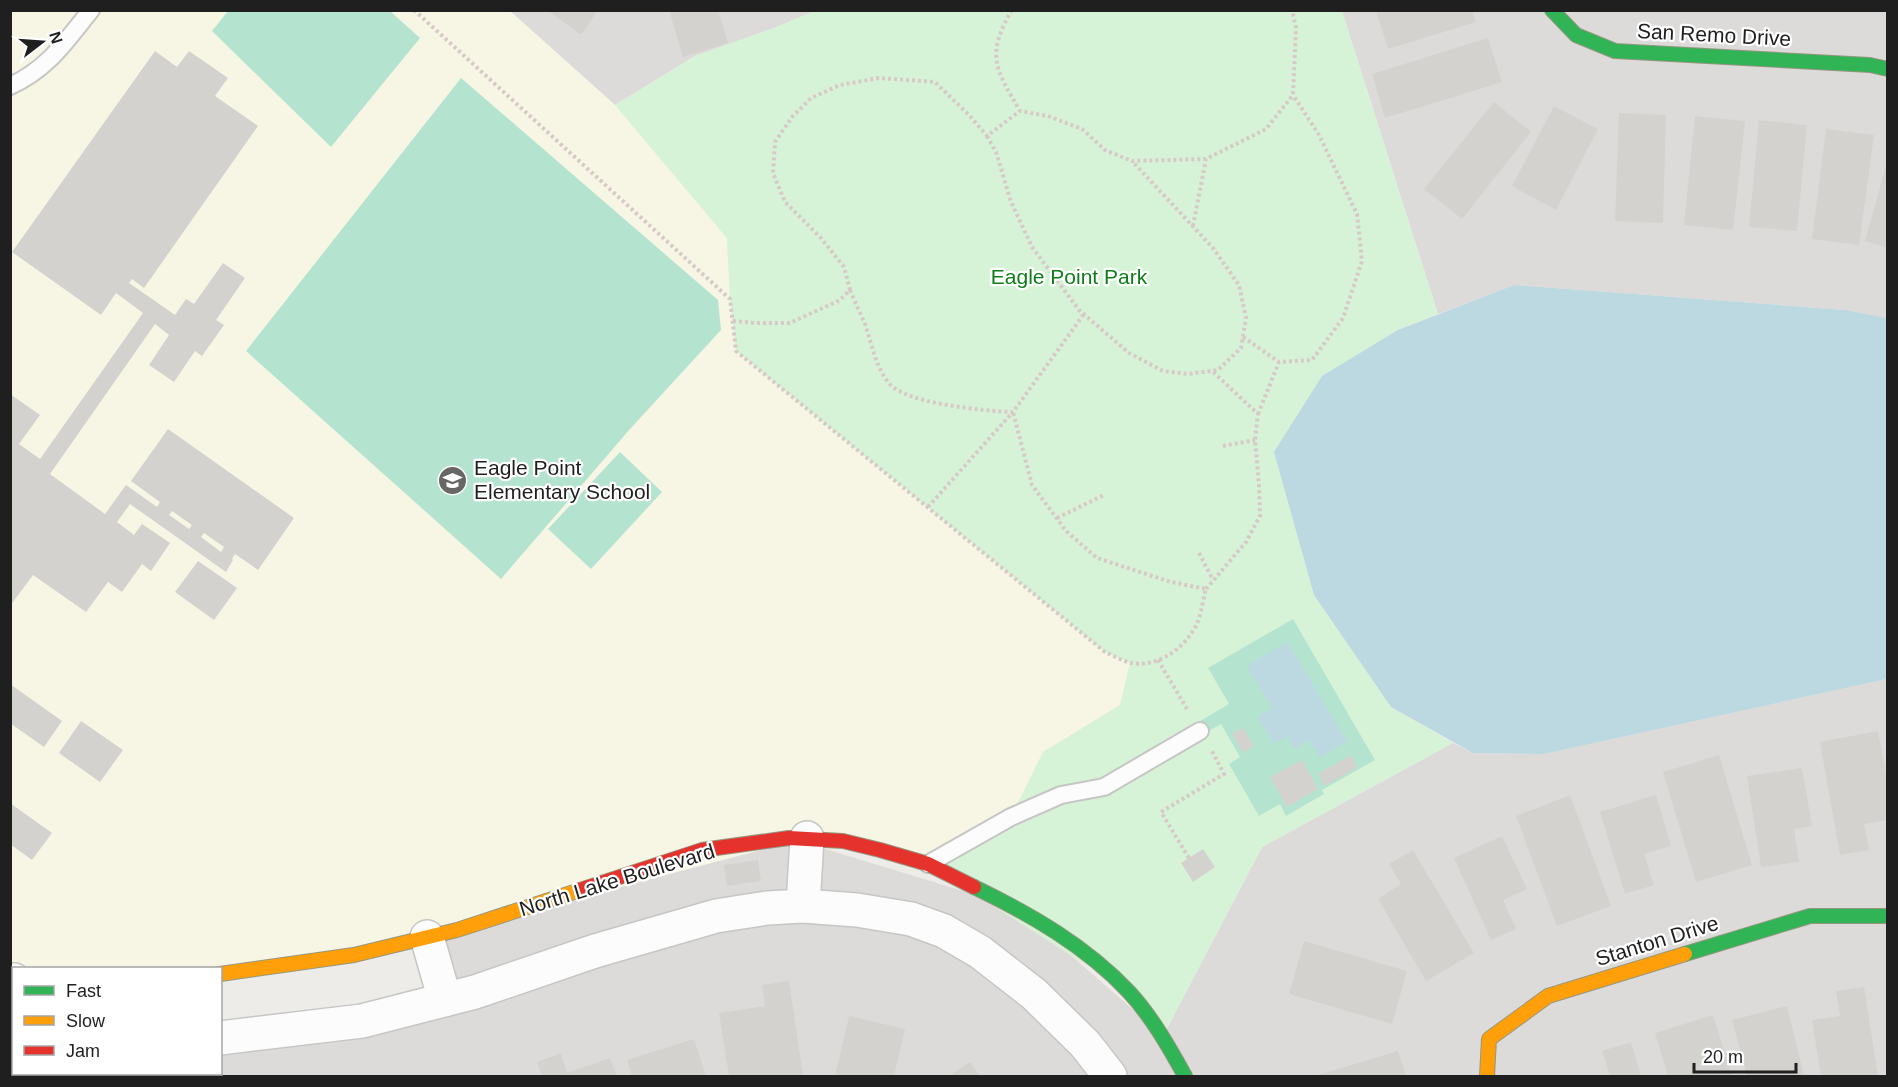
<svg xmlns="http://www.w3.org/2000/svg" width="1898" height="1087" viewBox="0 0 1898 1087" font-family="Helvetica,sans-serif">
<rect width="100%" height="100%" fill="#eeece8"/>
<!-- residential -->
<path fill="#dddbd9" d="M510 11H815L774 28 695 56 615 105Z
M1342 11H1887V318L1845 310 1514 285 1438 314Z
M1887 679V1076H165L164 1074H220L221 1038 444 1000 427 937 789 838 1016 907 1163 1036 1262 847 1453 743 1473 753 1544 754Z"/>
<!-- education -->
<path fill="#f7f6e4" d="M11 11H510L615 105 727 238 730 299 736 351 1105 652 1130 663 1120 705 1043 752 1011 817 928 864 807 838 457 930 220 968H14L11 980Z"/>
<!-- park -->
<path fill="#d7f3d7" d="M815 11H1342L1438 314 1398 330 1274 452 1314 595 1391 707 1453 743 1262 847 1163 1036 1130 993 928 864 1011 817 1043 752 1120 705 1130 663 1105 652 736 351 730 299 727 238 615 105 695 56 774 28Z"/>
<!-- pitch -->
<path fill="#b4e4d0" d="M390 11 420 38 331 147 212 31 228 11Z
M461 78 718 300 721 330 630 429 501 579 246 351Z
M620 452 662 492 591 569 548 529Z
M1293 619 1375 760 1322 790 1324 794 1286 816 1280 804 1259 816 1229 764 1240 757 1221 724 1202 735 1195 724 1229 704 1208 668Z"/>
<!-- water -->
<path fill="#bcd8e0" d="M1514 285 1845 310 1887 318V679L1544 754 1473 753 1391 707 1314 595 1274 452 1322 376 1398 330Z
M1287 642 1347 741 1320 758 1309 740 1295 749 1287 736 1274 744 1258 717 1272 708 1247 666Z"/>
<!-- building -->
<path fill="#d4d2cf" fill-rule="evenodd" d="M547 10H598L581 35Z
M669 10H718L728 43 683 57Z
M1376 10H1472L1476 22 1388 49Z
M1488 38 1502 82 1385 118 1372 74Z
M155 51 177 67 189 51 228 78 215 96 258 126 144 288 132 279 129 283 175 315 186 299 194 304 223 263 245 278 216 320 224 325 202 356 195 351 174 382 149 365 169 335 155 324 50 474 105 514 126 485 157 507 160 502 131 481 168 429 294 518 258 570 235 554 232 559 233 560 226 572 130 504 117 522 134 535 142 524 170 543 151 571 142 564 122 592 108 582 86 612 33 575 10 606V394L40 415 19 444 40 459 143 313 116 293 101 315 12 252ZM172 511 192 525 189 529 169 515ZM204 533 224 547 221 552 201 537Z
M1494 102 1531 132 1462 219 1424 189Z
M1554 106 1598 129 1556 210 1512 186Z
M1619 113 1666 115 1663 223 1615 221Z
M1695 116 1745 121 1733 230 1684 225Z
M1759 120 1807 125 1797 231 1749 227Z
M1826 129 1874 135 1859 245 1812 239Z
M1887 162H1888V248L1865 241Z
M198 561 237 588 214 620 175 592Z
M10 684 62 721 44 747 10 723Z
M81 721 123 750 100 782 59 753Z
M1243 728 1254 746 1243 753 1232 734Z
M1878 731 1888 784V820L1864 824 1869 850 1840 855 1820 742Z
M1351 755 1357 767 1325 786 1318 774Z
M1719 755 1752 865 1696 882 1663 772Z
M1302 760 1318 789 1287 807 1270 777Z
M1802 768 1812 826 1794 829 1799 862 1761 867 1747 776Z
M1570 795 1611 906 1557 926 1516 816Z
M1656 795 1671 846 1644 854 1654 885 1625 894 1600 812Z
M10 803 52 833 32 860 10 844Z
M1502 836 1527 889 1503 900 1516 929 1491 940 1454 858Z
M1203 849 1215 867 1193 882 1181 863Z
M1413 850 1474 953 1426 981 1378 899 1401 884 1389 864Z
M758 860 761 881 727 886 724 865Z
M1304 941 1407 971 1392 1024 1289 994Z
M789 981 803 1076H729L719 1013 765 1006 762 985Z
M1864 987 1878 1076H1821L1812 1020 1840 1016 1836 991Z
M1787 1006 1804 1076H1747L1732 1020Z
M1713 1015 1732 1076H1668L1655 1033Z
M849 1016 905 1029 894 1076H835Z
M694 1039 706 1076H632L627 1060Z
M1631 1042 1641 1076H1610L1602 1051Z
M1398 1051 1406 1076H1315Z
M561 1053 567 1073 610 1058 617 1076H542L537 1062Z
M970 1062 980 1076H949Z"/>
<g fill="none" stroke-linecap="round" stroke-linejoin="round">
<defs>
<path id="lane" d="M10 86C48 69 66 41 91 10
M928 864 1011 817 1061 795 1104 787 1200 731"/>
<path id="street" d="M803 906 807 838
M427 937 445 1000
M10 980H14
M220 1038 362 1021 475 992 595 951 716 916 767 908 803 906 857 910 911 919 944 931 980 952 1034 994 1085 1044 1110 1076
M10 1045H14"/>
<path id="fast" d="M1552 10 1576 35 1615 51 1870 65 1888 69
M974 887C1030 914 1086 946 1129 992 1152 1017 1169 1047 1185 1076
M1685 954 1810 916H1888"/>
<path id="slow" d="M220 974 354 955 457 930 580 890
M1487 1076 1489 1039 1548 996 1685 954"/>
<path id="jam" d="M580 890 702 850 789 838 843 841 880 850 928 864 974 887"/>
</defs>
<!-- lane casing -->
<use href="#lane" stroke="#c6c6c4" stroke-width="20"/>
<!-- street casing -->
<use href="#street" stroke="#c6c6c4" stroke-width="36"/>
<!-- fast casing -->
<use href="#fast" stroke="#959780" stroke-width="16"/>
<!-- slow casing -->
<use href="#slow" stroke="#959780" stroke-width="16"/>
<!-- jam casing -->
<use href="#jam" stroke="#959780" stroke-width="16"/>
<!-- path -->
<path stroke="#d7c9c7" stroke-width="4" stroke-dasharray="3 3" stroke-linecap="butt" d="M414 10 730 299 736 351 1105 652C1114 656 1123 661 1131 663 1159 668 1188 646 1198 621 1202 611 1203 599 1206 589L1171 582 1097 558 1066 531 1032 485 1013 412
M1012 10C985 55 996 70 1020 111
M987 136 996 152 1011 202 1032 247 1079 310 1129 353 1163 371 1188 374 1218 370 1241 348 1246 318 1239 285 1213 248 1132 161
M1193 226 1206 159
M850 290C855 302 860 313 865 324 872 344 875 366 889 383 905 404 986 411 1013 412L1084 314
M733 321 755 323H790L840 300 850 290 844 267 821 238 785 202 773 173 775 142 792 117 811 98 840 85 879 78 935 82 969 115 987 136 1020 111 1048 116 1082 129 1105 150 1132 161 1206 159 1266 129 1293 95 1296 28 1292 10
M1243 337 1279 362
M1258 414 1279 362 1312 360 1343 318 1362 261 1357 214 1319 135 1293 95
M1223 446 1255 440
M928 507 1012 413
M1057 518 1104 495
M1199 553 1213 580
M1206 589 1246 542 1260 516 1259 485 1255 440 1258 414 1212 371
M1158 660 1187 709
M1189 858 1161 812 1224 774 1212 751"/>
<!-- lane -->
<use href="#lane" stroke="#fcfcfc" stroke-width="16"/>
<!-- street -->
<use href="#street" stroke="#fcfcfc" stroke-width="33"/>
<!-- fast -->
<use href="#fast" stroke="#30b455" stroke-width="14"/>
<!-- slow -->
<use href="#slow" stroke="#ff9f0a" stroke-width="14"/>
<!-- jam -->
<use href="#jam" stroke="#e5322d" stroke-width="14"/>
</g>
<!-- icons -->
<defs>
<symbol id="school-disc" viewBox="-11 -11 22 22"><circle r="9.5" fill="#676765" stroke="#fff"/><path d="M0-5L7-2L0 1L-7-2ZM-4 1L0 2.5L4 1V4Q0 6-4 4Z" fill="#fff"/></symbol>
</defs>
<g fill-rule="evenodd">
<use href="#school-disc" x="436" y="464" width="33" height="33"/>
</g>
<g text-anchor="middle" stroke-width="4.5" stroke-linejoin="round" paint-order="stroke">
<!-- street labels -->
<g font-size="21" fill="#1f1f1f" stroke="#fff">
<text transform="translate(1714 35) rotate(3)" y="7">San Remo Drive</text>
<text transform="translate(617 880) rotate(-17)" y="7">North Lake Boulevard</text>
<text transform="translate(1657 941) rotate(-17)" y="7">Stanton Drive</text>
</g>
<!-- park labels -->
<g font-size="21" fill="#0e7d19" stroke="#fff">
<text x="1069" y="284">Eagle Point Park</text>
</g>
<!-- poi labels -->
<g font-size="21" fill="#1f1f1f" stroke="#fff" text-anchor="start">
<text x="474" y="475">Eagle Point<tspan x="474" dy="24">Elementary School</tspan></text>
</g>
</g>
<!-- border -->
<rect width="1898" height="1087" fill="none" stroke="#1f1f1f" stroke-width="24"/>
<!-- legend -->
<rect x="12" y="967" width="210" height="108" fill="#ffffff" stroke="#a5a5a5" stroke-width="1.5"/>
<rect x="24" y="986" width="30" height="9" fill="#30b455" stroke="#a5a5a5" stroke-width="1.5"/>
<text x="66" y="997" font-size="18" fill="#1f1f1f">Fast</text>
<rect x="24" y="1016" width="30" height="9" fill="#ff9f0a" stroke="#a5a5a5" stroke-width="1.5"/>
<text x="66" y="1027" font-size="18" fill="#1f1f1f">Slow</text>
<rect x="24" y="1046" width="30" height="9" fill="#e5322d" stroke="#a5a5a5" stroke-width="1.5"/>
<text x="66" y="1057" font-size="18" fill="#1f1f1f">Jam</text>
<!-- north arrow -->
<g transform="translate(42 42) rotate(73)" stroke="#ffffff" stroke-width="4.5" paint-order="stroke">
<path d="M0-4.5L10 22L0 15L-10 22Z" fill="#1f1f1f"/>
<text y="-9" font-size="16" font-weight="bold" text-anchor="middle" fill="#1f1f1f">N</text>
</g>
<!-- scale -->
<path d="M1694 1063v9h102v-9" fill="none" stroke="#1f1f1f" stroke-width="3"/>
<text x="1703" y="1063" font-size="18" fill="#1f1f1f" stroke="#ffffff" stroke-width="4.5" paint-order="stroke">20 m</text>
</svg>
